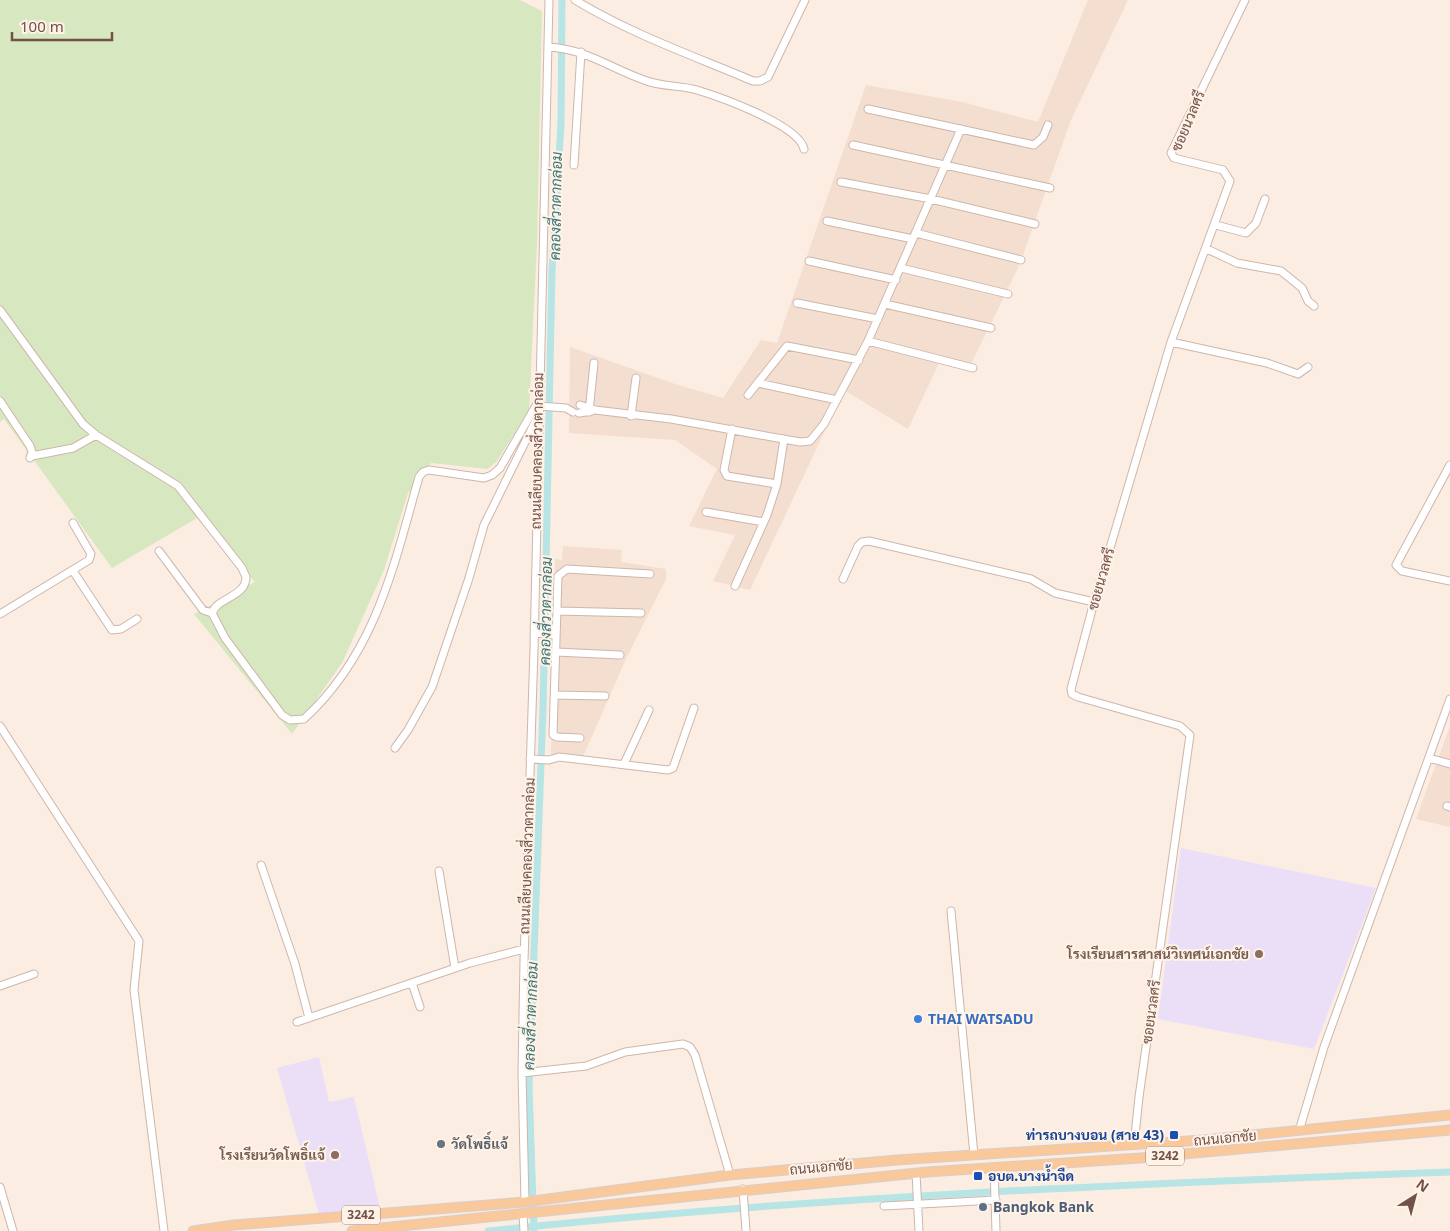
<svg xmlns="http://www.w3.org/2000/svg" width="1450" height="1231" viewBox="0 0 1450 1231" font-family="'Noto Sans',Sarabun,sans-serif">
<rect width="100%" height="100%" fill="#fbede2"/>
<!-- residential -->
<path fill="#f3ded0" d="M1088 0H1128L1071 120 1019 266 968 370 940 361 908 429 844 390 750 590 713 581 735 535 689 526 717 469 675 440 569 433 570 347 675 384 723 398 761 340 777 343 866 85 962 102 1038 122Z
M563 546 622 550 621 562 666 569V579L625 661 582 759 551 754 555 559 562 560Z
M1450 726V827L1416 819Z"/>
<!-- education -->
<path fill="#ebdff7" d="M1181 848 1376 888 1314 1049 1158 1019Z
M319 1057 329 1102 354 1097 380 1208 319 1214 277 1068Z"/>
<!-- grass -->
<path fill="#d7e8c1" d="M0 0H520L542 11 537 244 529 410 497 461 488 469 431 463 408 493 384 570 342 663 292 734 194 614 255 582 197 518 112 568 4 419 0 422Z"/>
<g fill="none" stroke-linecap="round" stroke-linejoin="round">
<!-- canal -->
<path stroke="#b7e4e4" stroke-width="7" d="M488 1231C808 1197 1129 1184 1450 1172
M534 1231 529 1088 543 709 552 270 561 124 562 0"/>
<defs>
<path id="minor" d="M575 0C631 34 694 56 753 81H760L768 77 805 0
M548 47C586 49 610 68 644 80 661 87 680 85 697 90 720 97 799 125 804 149
M868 109 1034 145 1043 137 1048 125
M853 145 1050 188
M574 165 581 52
M841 182 931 199 1035 224
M827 221 913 239
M1216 225 1246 233 1256 223 1265 199
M916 233 1021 260
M1207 249 1237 263 1281 271 1302 288 1308 301 1314 306
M809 261 896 280
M901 268 1008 294
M797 303 878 319
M885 304 991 328
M0 310 83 424 96 435 178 486 242 568 246 577C246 597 218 597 212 613
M868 341 973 368
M1171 342 1267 363 1298 374 1308 367
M758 383 837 400
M748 395 787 346 859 360
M0 401 30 446 32 452 30 458
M580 405 595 410 671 419 800 442 810 441 824 424 868 341 961 129
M538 406 566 408 573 412
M589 412 594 363
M579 413 592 411
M631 416 636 378
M732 429 724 470 727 476 777 484
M32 456 73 448 96 435
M1450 465 1396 565 1402 571 1450 581
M706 512 764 522
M159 551 203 610 212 613 225 638 282 715 290 720 304 719C376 653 394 565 419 477L423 472 429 470 484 478 492 475 500 468 538 402
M73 571 112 630 121 629 137 619
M843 579 858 546 862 542 869 541 1031 579 1055 593 1094 602
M735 586 767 515 777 484 784 439
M557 611 641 613
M0 614 89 560 91 554 73 523
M534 627 556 629
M534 633 556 635
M556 652 620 655
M555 695 605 696
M0 726 139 941 134 990 164 1231
M580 738 557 737 553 735 558 576 567 569 650 574
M395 748 408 730 432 687 469 578 484 525 536 420
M1429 758 1450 764
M530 759 549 760 559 757 668 770 673 768 694 708
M624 764 649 710
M1447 806 1450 807
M261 865 295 964 309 1018
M439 871 455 968
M951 911 974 1155
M412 983 420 1007
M0 986 34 974
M297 1022 470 963 524 949
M522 1073 586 1066 625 1052 683 1044 690 1047 695 1055 730 1175
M1299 1131 1324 1047 1450 699
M1134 1145 1139 1097 1190 735 1180 726 1078 697 1072 694 1071 689 1094 602 1171 342 1230 181 1223 170 1174 158 1171 153 1245 0
M994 1167 996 1231
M916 1173 919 1231
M0 1187 13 1231
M743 1189 746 1231
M525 1202 522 1073 524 961 534 649 549 0
M884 1206 996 1200
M523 1214 524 1231"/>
<path id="major" d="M193 1231 234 1225 525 1202 730 1175 897 1160 1203 1140 1450 1115
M352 1231 927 1172 1140 1158 1450 1130"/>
</defs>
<!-- minor casing -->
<use href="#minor" stroke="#ceb6ac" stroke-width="9"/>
<!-- major casing -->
<use href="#major" stroke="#d8cecc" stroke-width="11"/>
<!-- minor -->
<use href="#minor" stroke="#fff" stroke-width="7"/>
<!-- major -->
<use href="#major" stroke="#f9c89b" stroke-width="9"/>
</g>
<!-- markers -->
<g fill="#8d6e63" stroke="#fff2e7" stroke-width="2">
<circle cx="1259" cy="954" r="5"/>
<circle cx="335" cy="1155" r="5"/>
</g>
<circle fill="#3f7fe0" stroke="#fff2e7" stroke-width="2" cx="918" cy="1019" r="5"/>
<g fill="#1a4fb4" stroke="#fff2e7" stroke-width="2">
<rect x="1169" y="1130" width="10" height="10" rx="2.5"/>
<rect x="973" y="1171" width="10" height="10" rx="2.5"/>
</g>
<circle fill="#6b7280" stroke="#fff2e7" stroke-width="2" cx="441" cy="1144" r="5"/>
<circle fill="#5c6f8a" stroke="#fff2e7" stroke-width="2" cx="983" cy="1207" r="5"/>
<g text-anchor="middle" stroke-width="4" stroke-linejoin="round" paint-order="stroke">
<!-- shield labels -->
<g fill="#fff2e7" stroke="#9c8178" stroke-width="1">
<rect x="1146" y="1146.5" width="38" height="19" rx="4"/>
<rect x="342" y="1205.5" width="38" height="19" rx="4"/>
</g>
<g font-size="12" font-weight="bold" fill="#725149">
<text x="1165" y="1160">3242</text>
<text x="361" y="1219">3242</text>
</g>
<!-- street labels -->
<g font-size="14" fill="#725149" stroke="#fff2e7">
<text transform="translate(1188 121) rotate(-67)" y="5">ซอยนวลศรี</text>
<text transform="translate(537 451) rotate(-89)" y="5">ถนนเลียบคลองสี่วาตากล่อม</text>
<text transform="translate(1101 579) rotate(-74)" y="5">ซอยนวลศรี</text>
<text transform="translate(527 856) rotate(-88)" y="5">ถนนเลียบคลองสี่วาตากล่อม</text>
<text transform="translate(1151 1012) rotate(-82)" y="5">ซอยนวลศรี</text>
<text transform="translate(1225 1138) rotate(-5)" y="5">ถนนเอกชัย</text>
<text transform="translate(821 1167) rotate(-5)" y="5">ถนนเอกชัย</text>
</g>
<!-- education labels -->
<g font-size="14" font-weight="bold" fill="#785e54" stroke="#fff2e7" text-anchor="end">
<text x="1249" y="959">โรงเรียนสารสาสน์วิเทศน์เอกชัย</text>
<text x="325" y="1160">โรงเรียนวัดโพธิ์แจ้</text>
</g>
<!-- shop labels -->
<g font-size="14" font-weight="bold" fill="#366cbe" stroke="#fff2e7" text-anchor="start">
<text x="928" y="1024">THAI WATSADU</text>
</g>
<!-- transit labels -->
<g font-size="14" font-weight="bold" fill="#164399" stroke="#fff2e7" text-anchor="end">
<text x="1164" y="1140">ท่ารถบางบอน (สาย 43)</text>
<text x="988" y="1181" text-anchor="start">อบต.บางน้ำจืด</text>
</g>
<!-- worship labels -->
<g font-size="14" font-weight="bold" fill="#5b616d" stroke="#fff2e7" text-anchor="start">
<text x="451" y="1149">วัดโพธิ์แจ้</text>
</g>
<!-- service labels -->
<g font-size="14" font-weight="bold" fill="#4e5e75" stroke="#fff2e7" text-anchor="start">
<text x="993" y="1212">Bangkok Bank</text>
</g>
<!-- water labels -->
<g font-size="15" font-style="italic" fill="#3d7778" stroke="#fff2e7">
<text transform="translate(556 206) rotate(-89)" y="5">คลองสี่วาตากล่อม</text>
<text transform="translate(546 611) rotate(-89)" y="5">คลองสี่วาตากล่อม</text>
<text transform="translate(531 1016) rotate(-88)" y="5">คลองสี่วาตากล่อม</text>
</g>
</g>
<!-- north arrow -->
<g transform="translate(1415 1196) rotate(36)" stroke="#fff2e7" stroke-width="4" paint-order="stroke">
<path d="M0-4L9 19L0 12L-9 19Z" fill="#725149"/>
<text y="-8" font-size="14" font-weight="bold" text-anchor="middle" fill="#725149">N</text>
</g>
<!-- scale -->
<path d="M12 32v8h100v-8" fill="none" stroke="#725149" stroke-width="2.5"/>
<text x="20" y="32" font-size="15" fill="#725149" stroke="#fff2e7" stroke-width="4" paint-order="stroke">100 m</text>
</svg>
